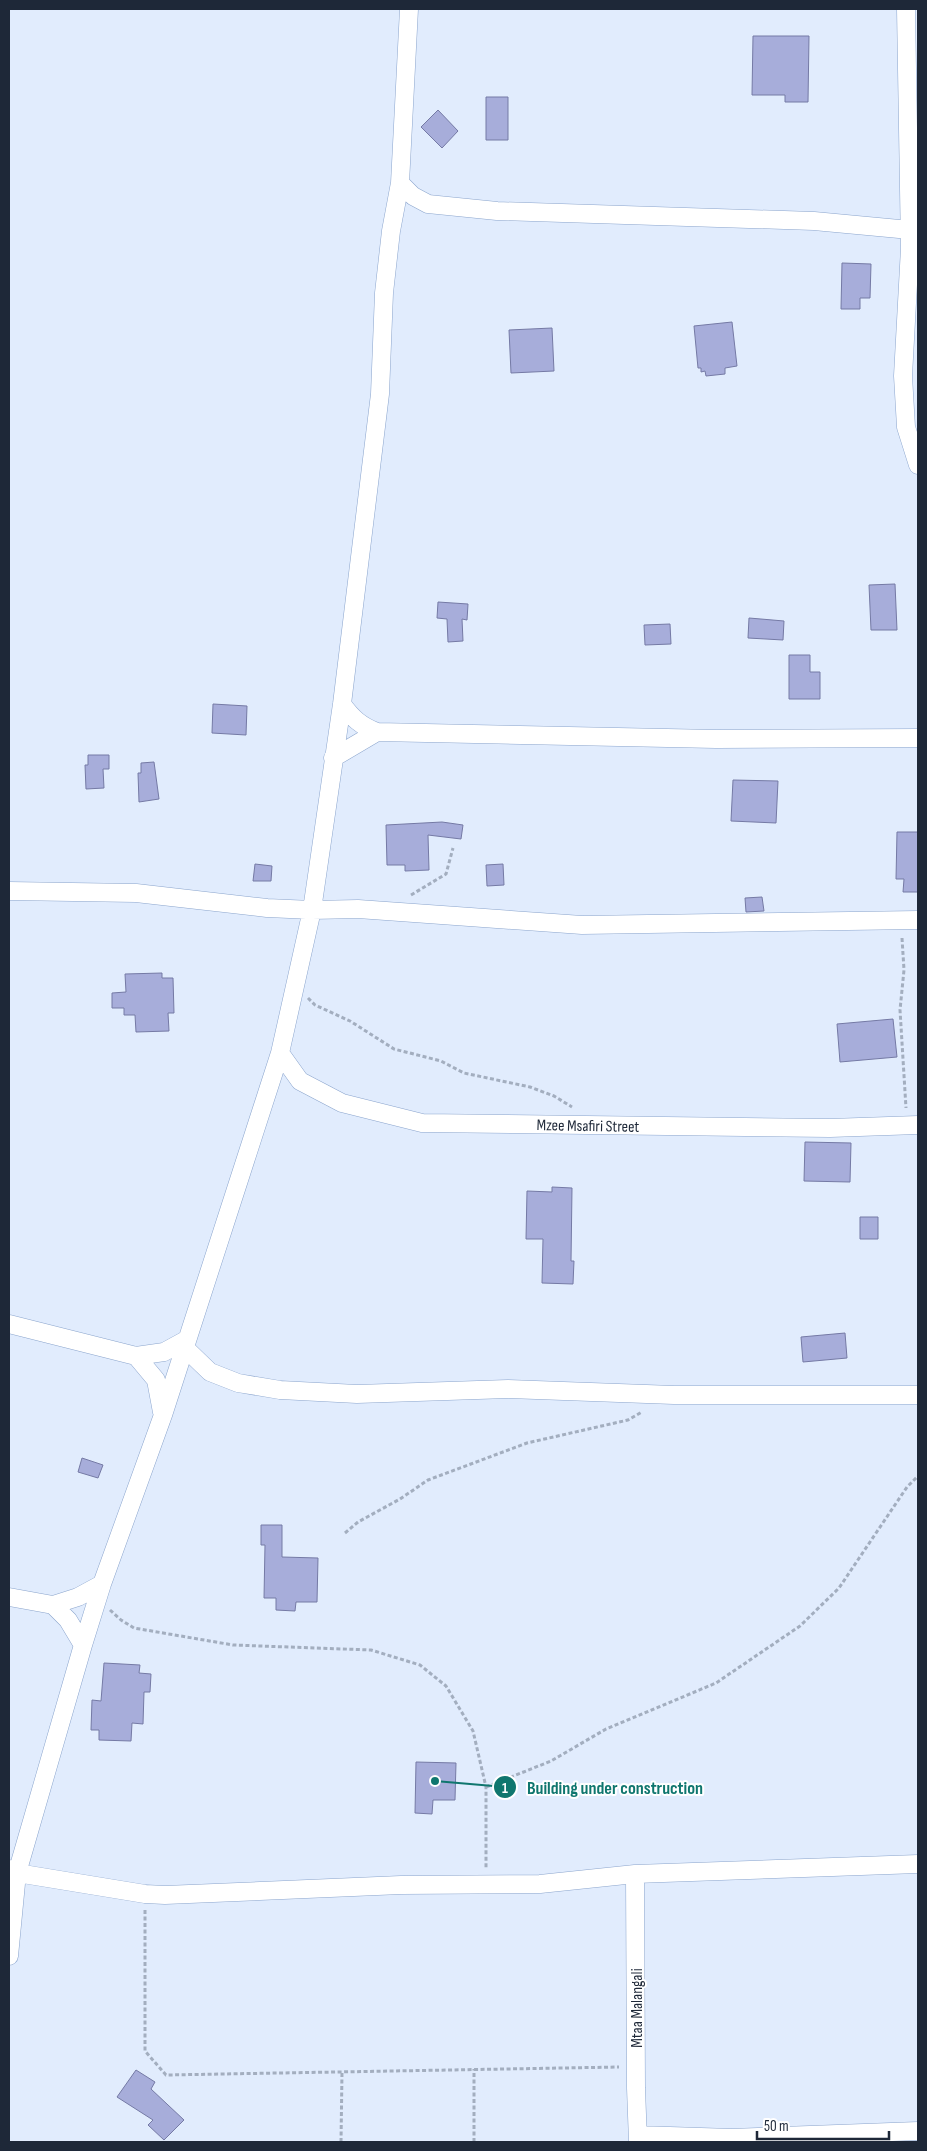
<svg xmlns="http://www.w3.org/2000/svg" width="927" height="2151" viewBox="0 0 927 2151" font-family="'Sofia Sans Condensed',sans-serif">
<rect width="100%" height="100%" fill="#e1ecfd"/>
<!-- building -->
<path fill="#a7adda" stroke="#757aa5" d="M753 36H809L808 102H785V95H752Z
M486 97H508V140H486Z
M438 110 458 131 442 148 421 127Z
M842 263 871 264 870 298H860V309H841Z
M732 322 737 366 725 368V374L706 376 705 371 701 372V368H698L694 326Z
M552 328 554 371 511 373 509 330Z
M895 584 897 630H871L869 585Z
M438 602 468 604 467 620 462 619 463 641 448 642 447 619 437 618Z
M749 618 784 621 783 640 748 638Z
M670 624 671 644 645 645 644 625Z
M789 655H810V672H820V699H789Z
M213 704 247 706 246 735 212 733Z
M88 755H109V769H103L104 788 86 789 85 765H88Z
M154 762 159 799 139 802 138 773H141V763Z
M733 780 778 781 776 823 731 821Z
M442 822 463 825 461 839 428 835 429 870 405 871V865H387L386 825Z
M897 832H918V892H903L904 879H896Z
M255 864 272 866 271 881H253Z
M503 864 504 885 487 886 486 865Z
M762 897 764 911 746 912 745 898Z
M162 973V978H173L174 1013H168L169 1031 136 1032 135 1015H124V1008H112V993L126 992 125 974Z
M893 1019 897 1057 840 1062 837 1024Z
M805 1142 851 1143 850 1182 804 1181Z
M552 1187 572 1188 571 1261H574L573 1284 542 1283 543 1239H526L527 1191 552 1192Z
M860 1217H878V1239H860Z
M845 1333 847 1358 803 1362 801 1337Z
M82 1458 103 1465 98 1478 78 1472Z
M261 1525H282V1557L318 1558 317 1602H296L295 1611 276 1610V1598H264L265 1545H261Z
M104 1663 140 1665 139 1673 151 1674 150 1692H144L143 1724 132 1723 131 1741 99 1740V1730H91L92 1700 101 1701Z
M416 1762 456 1763 455 1800H433L432 1814 415 1813Z
M136 2070 155 2082 151 2089 184 2120 164 2140 148 2125 153 2120 117 2097Z"/>
<g fill="none" stroke-linecap="round" stroke-linejoin="round">
<defs>
<path id="minor" d="M906 9 910 248 903 376 906 427 918 465
M400 183 413 196 428 204 497 211 814 221 910 230
M342 704C352 718 361 726 377 732L716 739 918 738
M333 758 377 732
M9 891 136 893 267 908 312 910 358 909 582 925 918 920
M280 1053 300 1081 342 1103 422 1123 830 1128 918 1125
M9 1324 136 1356 156 1380 162 1412
M184 1347 210 1372 238 1383 280 1390 357 1394 508 1389 674 1395H918
M136 1356 164 1352 186 1340
M9 1597 53 1605 68 1620 83 1645
M53 1605 78 1597 102 1584
M9 1869 17 1873 145 1894 165 1895 401 1885 540 1884 635 1874 918 1864
M635 1874 636 2088 638 2142
M9 1956 17 1873 83 1645 102 1584 163 1415 280 1053 312 910 342 704 380 394 384 293 391 231 400 183 409 9
M638 2135 732 2138 918 2131"/>
</defs>
<!-- minor casing -->
<use href="#minor" stroke="#8ba5cd" stroke-width="19"/>
<!-- path -->
<path stroke="#a3aebf" stroke-width="3" stroke-dasharray="4 2.5" stroke-linecap="butt" d="M411 895 446 874 453 848
M902 938 904 970 900 1010 906 1108
M308 998 315 1005 350 1021 394 1049 441 1061 464 1073 530 1087 554 1096 572 1107
M345 1533 358 1522 400 1499 428 1480 527 1443 628 1420 642 1412
M110 1610 121 1620 134 1628 233 1645 371 1650 420 1665 446 1686 473 1731 486 1787V1868
M486 1787 551 1761 606 1729 716 1683 800 1626 839 1588 907 1487 918 1476
M145 1910V2051L166 2075 619 2067
M341 2142 342 2072
M474 2142V2069"/>
<!-- minor -->
<use href="#minor" stroke="#fff" stroke-width="18"/>
</g>
<g text-anchor="middle" stroke-width="4" stroke-linejoin="round" paint-order="stroke">
<!-- street labels -->
<g font-size="16" fill="#1e2838" stroke="#fff">
<text transform="translate(588 1125) rotate(1)" y="6">Mzee Msafiri Street</text>
<text transform="translate(636 2008) rotate(-90)" y="6">Mtaa Malangali</text>
</g>
</g>
<!-- callouts -->
<path fill="none" stroke="#0f766e" stroke-width="2" d="M435 1781L505 1787"/>
<g fill="#0f766e" stroke="#fff" stroke-width="2">
<circle cx="435" cy="1781" r="5"/>
<circle cx="505" cy="1787" r="12"/>
</g>
<g font-size="15" text-anchor="middle" font-weight="bold" fill="#fff">
<text x="505" y="1793">1</text>
</g>
<g font-size="18" text-anchor="middle" font-weight="bold" fill="#0f766e" stroke="#fff" stroke-width="4" stroke-linejoin="round" paint-order="stroke">
<text x="615" y="1794">Building under construction</text>
</g>
<!-- border -->
<rect width="927" height="2151" fill="none" stroke="#1e2838" stroke-width="20"/>
<!-- scale -->
<path d="M757 2131v8h132v-8" fill="none" stroke="#1e2838" stroke-width="2.5"/>
<text x="764" y="2131" font-size="15" fill="#1e2838" stroke="#ffffff" stroke-width="4" paint-order="stroke">50 m</text>
</svg>
